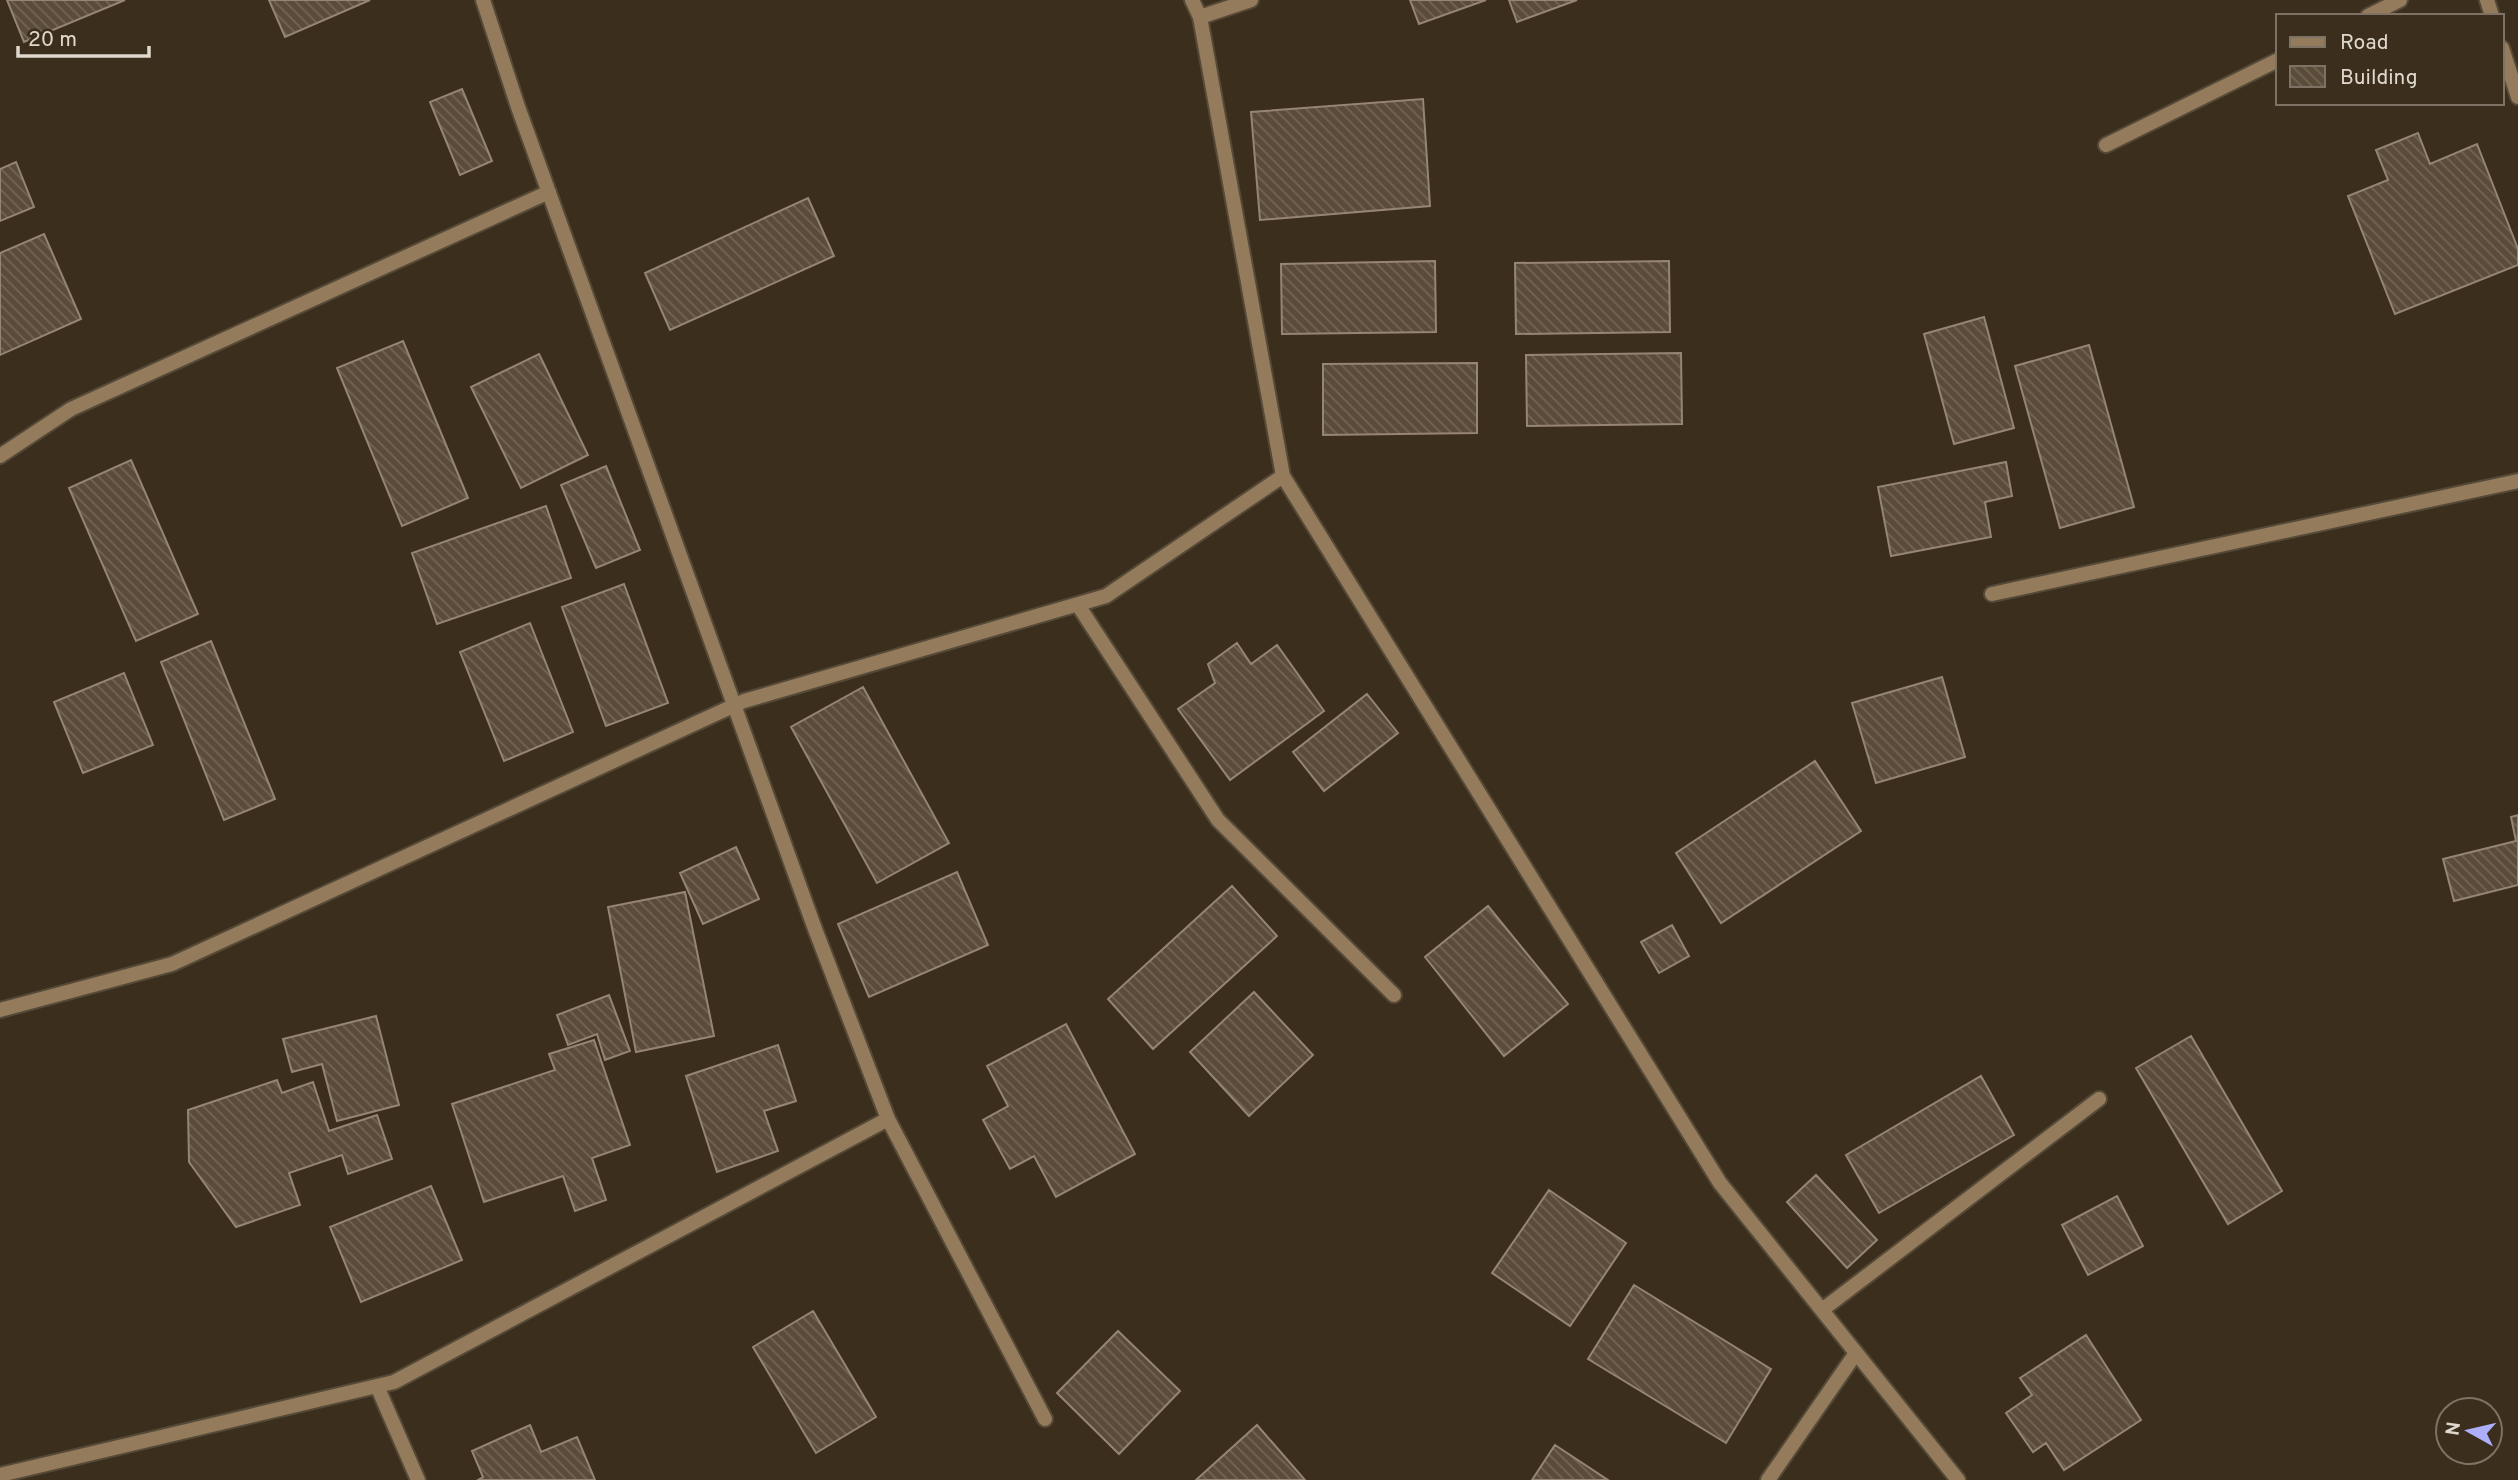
<svg xmlns="http://www.w3.org/2000/svg" width="2518" height="1480" viewBox="0 0 2518 1480" font-family="Overpass,sans-serif">
<defs>
<pattern id="building-back-hatch" width="6" height="6" patternUnits="userSpaceOnUse" patternTransform="scale(1.75)"><rect width="6" height="6" fill="#5b4c3a"/><path d="M-1 5l2 2M0 0l6 6M5-1l2 2" fill="none" stroke="#726555"/></pattern>
</defs>
<rect width="100%" height="100%" fill="#3b2e1c"/>
<!-- building -->
<path fill="url(#building-back-hatch)" stroke="#968572" stroke-width="2" d="M7 0H125L24 42Z
M269 0H370L285 37Z
M1410 0H1486L1419 24Z
M1509 0H1577L1517 22Z
M462 89 492 161 460 175 430 102Z
M1423 99 1430 206 1260 220 1251 112Z
M2418 133 2430 164 2477 144 2518 249V265L2395 314 2348 196 2388 180 2376 150Z
M16 162 34 207 0 221V169Z
M808 198 834 256 670 330 645 273Z
M44 234 81 319 0 355V253Z
M1435 261 1436 332 1282 334 1281 264Z
M1669 261 1670 332 1516 334 1515 263Z
M1984 317 2014 428 1954 444 1924 334Z
M403 341 468 498 402 526 337 368Z
M2089 345 2134 507 2060 528 2015 366Z
M1681 353 1682 424 1527 426 1526 355Z
M539 354 588 455 521 488 471 387Z
M1477 363V433L1323 435V364Z
M131 460 198 614 136 641 69 488Z
M2006 462 2012 496 1985 502 1991 537 1891 556 1878 487Z
M606 466 640 550 596 568 561 485Z
M546 506 571 578 437 624 412 553Z
M624 584 668 703 606 726 562 607Z
M530 623 573 732 504 761 460 652Z
M211 641 275 799 224 820 161 662Z
M1237 643 1251 664 1277 645 1324 711 1230 780 1178 709 1215 683 1208 664Z
M124 673 153 745 83 773 54 702Z
M1942 677 1965 757 1876 783 1852 703Z
M863 687 949 843 877 883 791 727Z
M1367 694 1398 733 1324 791 1293 752Z
M1815 761 1861 831 1721 923 1676 853Z
M2518 815V885L2454 901 2443 859 2516 841 2511 817Z
M736 847 759 899 703 924 680 873Z
M957 872 988 945 869 997 838 924Z
M1232 886 1277 936 1153 1049 1108 999Z
M685 892 714 1036 636 1052 608 907Z
M1488 906 1568 1004 1504 1056 1425 957Z
M1672 925 1689 956 1659 973 1641 942Z
M1254 992 1313 1055 1249 1116 1190 1052Z
M609 995 630 1051 605 1060 597 1034 568 1045 557 1015Z
M376 1016 399 1105 337 1121 322 1064 292 1072 283 1039Z
M1066 1024 1135 1154 1056 1197 1034 1156 1010 1169 983 1120 1008 1106 987 1066Z
M2191 1036 2282 1191 2228 1224 2136 1068Z
M594 1040 630 1145 592 1158 606 1200 575 1211 563 1176 484 1202 452 1104 555 1070 549 1054Z
M778 1045 796 1101 764 1111 778 1151 717 1172 686 1076Z
M1981 1076 2014 1135 1879 1213 1846 1155Z
M277 1080 282 1093 313 1082 329 1131 377 1115 392 1159 348 1174 342 1155 289 1173 300 1205 236 1227 189 1162 188 1110Z
M1816 1175 1877 1240 1847 1268 1787 1202Z
M431 1186 462 1260 361 1302 330 1227Z
M1549 1190 1626 1243 1570 1326 1492 1273Z
M2117 1196 2143 1246 2088 1275 2062 1225Z
M1634 1285 1771 1369 1726 1443 1588 1359Z
M813 1311 876 1417 816 1453 753 1347Z
M1118 1331 1180 1391 1119 1454 1057 1393Z
M2086 1335 2141 1420 2064 1470 2046 1443 2033 1452 2006 1413 2032 1395 2020 1378Z
M530 1425 541 1452 577 1437 595 1480H478L483 1477 472 1451Z
M1257 1425 1305 1480H1196Z
M1555 1445 1608 1480H1532Z"/>
<g fill="none" stroke-linecap="round" stroke-linejoin="round">
<defs>
<path id="lane" d="M1200 17 1251 0
M1822 1310 2099 1099
M1768 1480 1856 1353"/>
<path id="street" d="M483 0 518 107 815 929 888 1119 1045 1419
M1192 0 1200 17 1283 476 1720 1183 1958 1480
M2487 0 2492 16
M2368 16 2400 0
M2502 48 2518 97
M2106 145 2278 60
M0 456 71 409 549 192
M1992 594 2518 481
M1078 605 1218 820 1394 995
M0 1010 172 964 744 701 1106 596 1283 476
M377 1386 418 1480
M0 1475 394 1382 888 1119"/>
</defs>
<!-- lane casing -->
<use href="#lane" stroke="#554938" stroke-width="18"/>
<!-- street casing -->
<use href="#street" stroke="#554938" stroke-width="18"/>
<!-- lane -->
<use href="#lane" stroke="#947b5b" stroke-width="14"/>
<!-- street -->
<use href="#street" stroke="#947b5b" stroke-width="14"/>
</g>
<!-- legend -->
<rect x="2276" y="14" width="228" height="91" fill="#3b2e1c" stroke="#7d7263" stroke-width="2"/>
<rect x="2290" y="37" width="35" height="10" fill="#947b5b" stroke="#7d7263" stroke-width="2"/>
<text x="2340" y="49" font-size="21" fill="#e0d8cd">Road</text>
<rect x="2290" y="66" width="35" height="21" fill="url(#building-back-hatch)" stroke="#7d7263" stroke-width="2"/>
<text x="2340" y="84" font-size="21" fill="#e0d8cd">Building</text>
<!-- north arrow -->
<g transform="translate(2469 1431) rotate(278)"><circle r="33" fill="#3b2e1c" stroke="#7d7263" stroke-width="2"/>
<path d="M0-5L12 26L0 18L-12 26Z" fill="#adaffb"/>
<text y="-10" font-size="19" font-weight="bold" text-anchor="middle" fill="#e0d8cd">N</text>
</g>
<!-- scale -->
<path d="M18 46v10h131v-10" fill="none" stroke="#e0d8cd" stroke-width="3.5"/>
<text x="28" y="46" font-size="21" fill="#e0d8cd" stroke="#3b2e1c" stroke-width="5" paint-order="stroke">20 m</text>
</svg>
